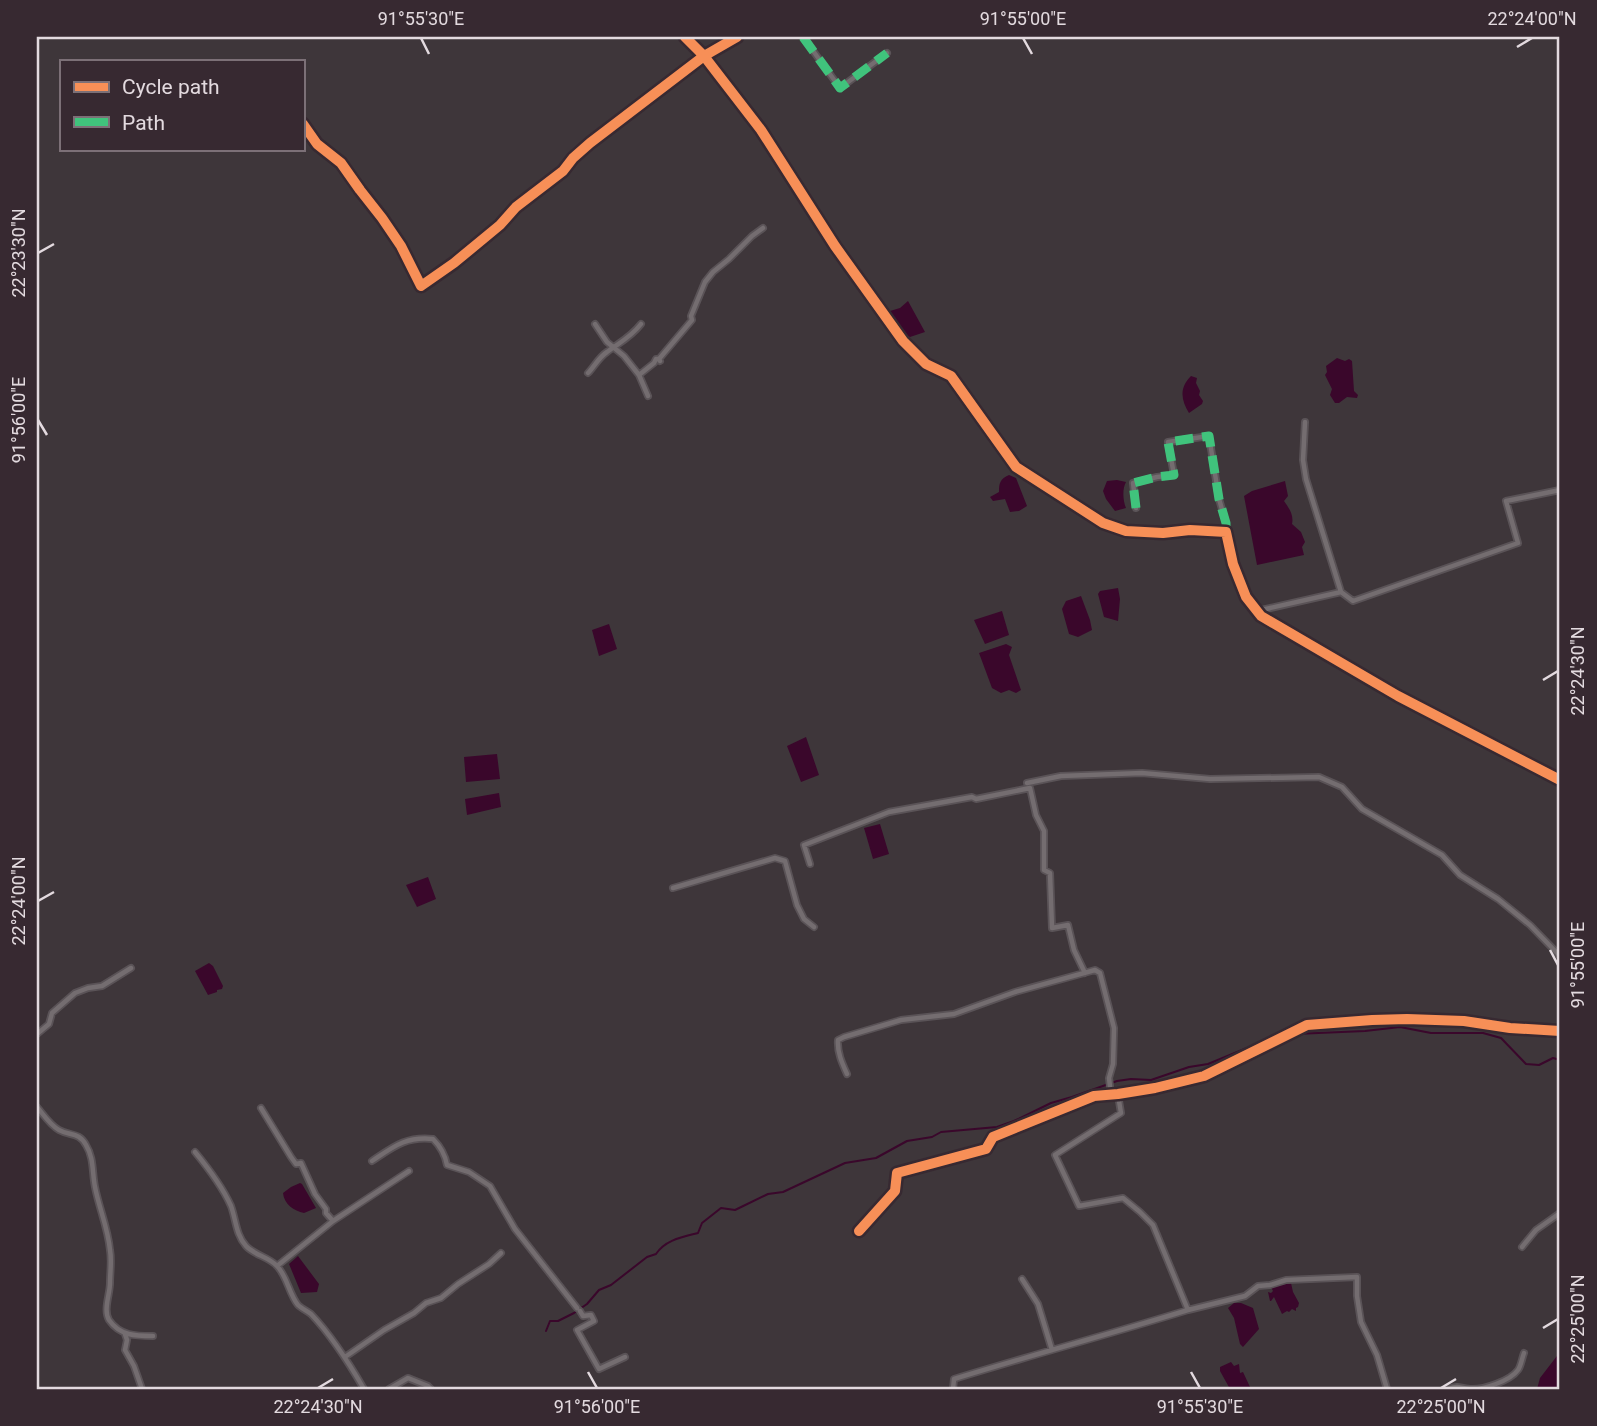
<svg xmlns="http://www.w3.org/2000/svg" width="1597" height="1426" viewBox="0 0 1597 1426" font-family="Roboto,sans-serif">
<rect width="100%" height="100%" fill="#3e363a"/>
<!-- water -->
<path fill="#3a072b" d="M908 301 925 332 910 337 900 332V325L890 311 900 308Z
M1337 358 1345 361 1349 359 1352 361 1354 391 1358 395 1357 398 1347 397 1339 403H1335L1330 395 1332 389 1325 375 1327 372 1326 366Z
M1191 376 1197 378 1196 383 1200 391 1199 395 1203 401 1202 404 1189 413C1181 400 1179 388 1191 376Z
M1009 475 1016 478 1027 506 1019 511 1010 512 1005 499 993 501 990 497 999 492C999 483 1000 479 1009 475Z
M1117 480 1126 482C1122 489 1123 501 1126 508L1115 511 1106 499 1103 491 1107 481Z
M1285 481 1288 496 1284 501C1289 508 1294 515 1292 524L1301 532 1305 542 1302 547 1304 555 1257 565 1244 496 1252 491Z
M1118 588 1120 599 1118 621 1104 617 1098 594 1100 591Z
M1081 596 1090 620 1092 630 1078 637 1069 634 1062 609 1066 601Z
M1002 611 1009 635 985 644 974 620Z
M609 624 617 649 599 656 592 630Z
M1006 644 1012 647 1009 655 1021 690 1016 693 1009 690 1001 693 992 688 979 653Z
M806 737 819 775 801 782 787 746Z
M497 754 500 779 466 782 464 757Z
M499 793 501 807 467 815 465 799Z
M880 824 889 854 873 859 864 828Z
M428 877 436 899 417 907 406 885Z
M209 963 213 966 223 986 222 989 217 990V992L208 995 195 971Z
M300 1183 302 1184 316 1208 304 1213C294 1211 284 1204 283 1193L291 1187Z
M298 1256 319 1284 317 1292 301 1293 289 1264Z
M1291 1283 1293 1292 1299 1303 1298 1307 1296 1308V1311L1292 1309 1289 1312 1287 1311 1282 1314 1274 1297 1271 1301H1270L1268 1292 1271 1293 1273 1291 1271 1287Z
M1234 1303H1241L1253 1308 1259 1329 1243 1347 1240 1344 1234 1318 1228 1308Z
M1560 1352V1389H1537L1540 1378Z
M1231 1362 1234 1366 1239 1364 1240 1373 1243 1372 1250 1387 1245 1389H1230L1220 1371V1367Z"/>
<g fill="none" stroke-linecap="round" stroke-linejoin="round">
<!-- stream -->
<path stroke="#3a072b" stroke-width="2" d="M1273 1043 1295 1034 1365 1031 1400 1027 1431 1033H1483L1501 1038 1526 1064 1539 1065 1553 1058 1560 1060
M546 1331 550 1321H558L574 1313 587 1304 599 1290 611 1285 647 1257 656 1254C665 1240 682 1237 698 1233L702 1223 721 1208 735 1210 768 1194 783 1192 845 1163 876 1158 907 1141 932 1137 941 1132 997 1127 1014 1121 1051 1103 1072 1097 1117 1081 1131 1079 1151 1080 1189 1067 1208 1064 1247 1048 1261 1046"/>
<defs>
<path id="minor" d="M685 37 704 56 761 130 835 246 903 341 926 364 951 376 1016 467 1103 523 1126 531 1163 533 1190 530 1226 532 1233 564 1246 597 1261 616 1398 696 1560 780
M803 37 840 88 887 53
M303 124 317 144 341 163 360 190 382 218 401 246 421 286 454 263 500 225 516 207 563 171 573 158 590 143 704 56 737 37
M595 324 607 342 624 356 639 375 648 396
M660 361 659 359C670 346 681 333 692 320L691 316 705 282 713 272 729 259 752 236 763 228
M588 373C594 367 599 357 607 352 619 343 631 337 641 324
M639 375 654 363 656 359H659
M1305 422 1303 460 1306 479 1341 592
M1136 508 1133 483 1157 477 1174 475 1168 442 1209 436 1219 499 1226 523V532
M1257 611 1341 592 1353 601 1518 543 1506 501 1560 490
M1027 783 1061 776 1142 773 1210 779 1319 777 1342 787 1362 809 1442 855 1460 875 1498 899 1530 925 1560 956
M810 864 804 845 889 812 972 797 976 799 1030 788 1036 815 1044 831V870L1050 873 1052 928 1068 925 1074 950 1085 973
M673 888 775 858 785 861 797 905 804 919 814 927
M37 1034 49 1024 52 1013 75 993 88 988 102 986 131 968
M847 1074C842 1063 837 1052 838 1040L844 1037 901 1020 954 1014 1015 992 1095 970 1100 973 1114 1028 1113 1064 1109 1078 1111 1095
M37 1107C43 1114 50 1125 59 1130 70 1136 79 1132 86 1145 94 1158 92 1172 95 1187 99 1208 108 1228 110 1250 112 1261 110 1272 110 1283 110 1294 103 1310 109 1320 120 1336 136 1336 153 1336
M261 1108 291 1157 296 1164 301 1163 315 1194 326 1209V1213L333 1221
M195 1152C209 1169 222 1186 231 1206 236 1220 236 1235 246 1246 254 1255 269 1257 277 1266 287 1276 289 1294 298 1305 301 1308 307 1311 311 1314 332 1336 349 1363 364 1389
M372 1161C393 1147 406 1136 433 1139 441 1147 445 1154 447 1165L469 1172 490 1186 515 1229 577 1308
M859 1231 895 1191 897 1173 986 1149 993 1137 1094 1096 1118 1094 1155 1088 1204 1076 1307 1025 1372 1020 1407 1019 1464 1021 1510 1028 1560 1031
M1522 1247 1536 1230 1560 1213
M277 1266 333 1221 409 1171
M1022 1279 1038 1304 1052 1350
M1188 1310 1245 1296 1258 1286 1270 1285 1286 1280 1357 1277V1296L1361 1322 1377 1355 1387 1389
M580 1311 583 1316 591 1315 594 1321 577 1330 599 1369 625 1357
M125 1334 127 1340 125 1350 134 1366 142 1389
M345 1357 384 1330 414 1313 426 1303 441 1298 458 1284 489 1264 501 1253
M389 1389 408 1378 428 1386 431 1389
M953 1389 954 1379C1032 1355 1110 1334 1188 1310L1153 1225 1140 1212 1123 1198 1079 1206 1055 1155 1121 1113 1118 1095
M1448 1389C1461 1385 1458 1388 1470 1389 1483 1390 1510 1381 1518 1370 1521 1366 1522 1358 1524 1353"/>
</defs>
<!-- minor casing -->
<use href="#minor" stroke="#5a5357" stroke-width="8"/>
<!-- minor -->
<use href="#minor" stroke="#746d70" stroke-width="4.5"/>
<!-- quiet -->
<path stroke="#40c37c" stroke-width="9" stroke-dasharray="18 9" stroke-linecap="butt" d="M803 37 840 88 887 53
M1136 508 1133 483 1157 477 1174 475 1168 442 1209 436 1219 499 1226 523V532"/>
<defs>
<path id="cycleway" d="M685 37 704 56 761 130 835 246 903 341 926 364 951 376 1016 467 1103 523 1126 531 1163 533 1190 530 1226 532 1233 564 1246 597 1261 616 1398 696 1560 780
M303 124 317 144 341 163 360 190 382 218 401 246 421 286 454 263 500 225 516 207 563 171 573 158 590 143 704 56 737 37
M859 1231 895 1191 897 1173 986 1149 993 1137 1094 1096 1118 1094 1155 1088 1204 1076 1307 1025 1372 1020 1407 1019 1464 1021 1510 1028 1560 1031"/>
</defs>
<!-- cycleway casing -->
<use href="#cycleway" stroke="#372931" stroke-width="15"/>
<!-- cycleway -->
<use href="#cycleway" stroke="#f78f57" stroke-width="10"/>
</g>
<!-- ticks -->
<path fill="none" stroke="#e3dadf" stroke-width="2.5" d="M421 38 429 54M1023 38 1032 54M1517 47 1532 38M38 253 54 244M38 420 47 435M1543 680 1558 671M38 901 54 892M1550 950 1558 965M1543 1328 1558 1319M588 1372 597 1388M1191 1372 1200 1388M318 1388 333 1379M1441 1388 1456 1379"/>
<!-- border -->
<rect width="1597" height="1426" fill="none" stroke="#372931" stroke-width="77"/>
<!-- legend -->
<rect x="60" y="60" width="245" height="91" fill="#372931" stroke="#7c7077" stroke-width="2"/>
<rect x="74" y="82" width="35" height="10" fill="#f78f57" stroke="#7c7077" stroke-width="2"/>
<text x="122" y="94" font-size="21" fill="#e3dadf">Cycle path</text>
<rect x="74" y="117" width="35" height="10" fill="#40c37c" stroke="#7c7077" stroke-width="2"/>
<text x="122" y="130" font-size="21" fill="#e3dadf">Path</text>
<rect x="38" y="38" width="1520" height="1350" fill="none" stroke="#e3dadf" stroke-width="2.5"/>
<g font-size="18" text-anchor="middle" fill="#e3dadf">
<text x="421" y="25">91°55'30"E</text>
<text x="1023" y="25">91°55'00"E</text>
<text x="1532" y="25">22°24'00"N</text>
<text transform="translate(19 253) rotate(-90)" y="6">22°23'30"N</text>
<text transform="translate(19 420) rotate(-90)" y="6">91°56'00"E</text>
<text transform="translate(1578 671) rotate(-90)" y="6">22°24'30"N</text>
<text transform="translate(19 901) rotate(-90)" y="6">22°24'00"N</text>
<text transform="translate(1578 965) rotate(-90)" y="6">91°55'00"E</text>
<text transform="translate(1578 1319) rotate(-90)" y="6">22°25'00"N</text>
<text x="318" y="1413">22°24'30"N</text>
<text x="597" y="1413">91°56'00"E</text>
<text x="1200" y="1413">91°55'30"E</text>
<text x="1441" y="1413">22°25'00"N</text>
</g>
</svg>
